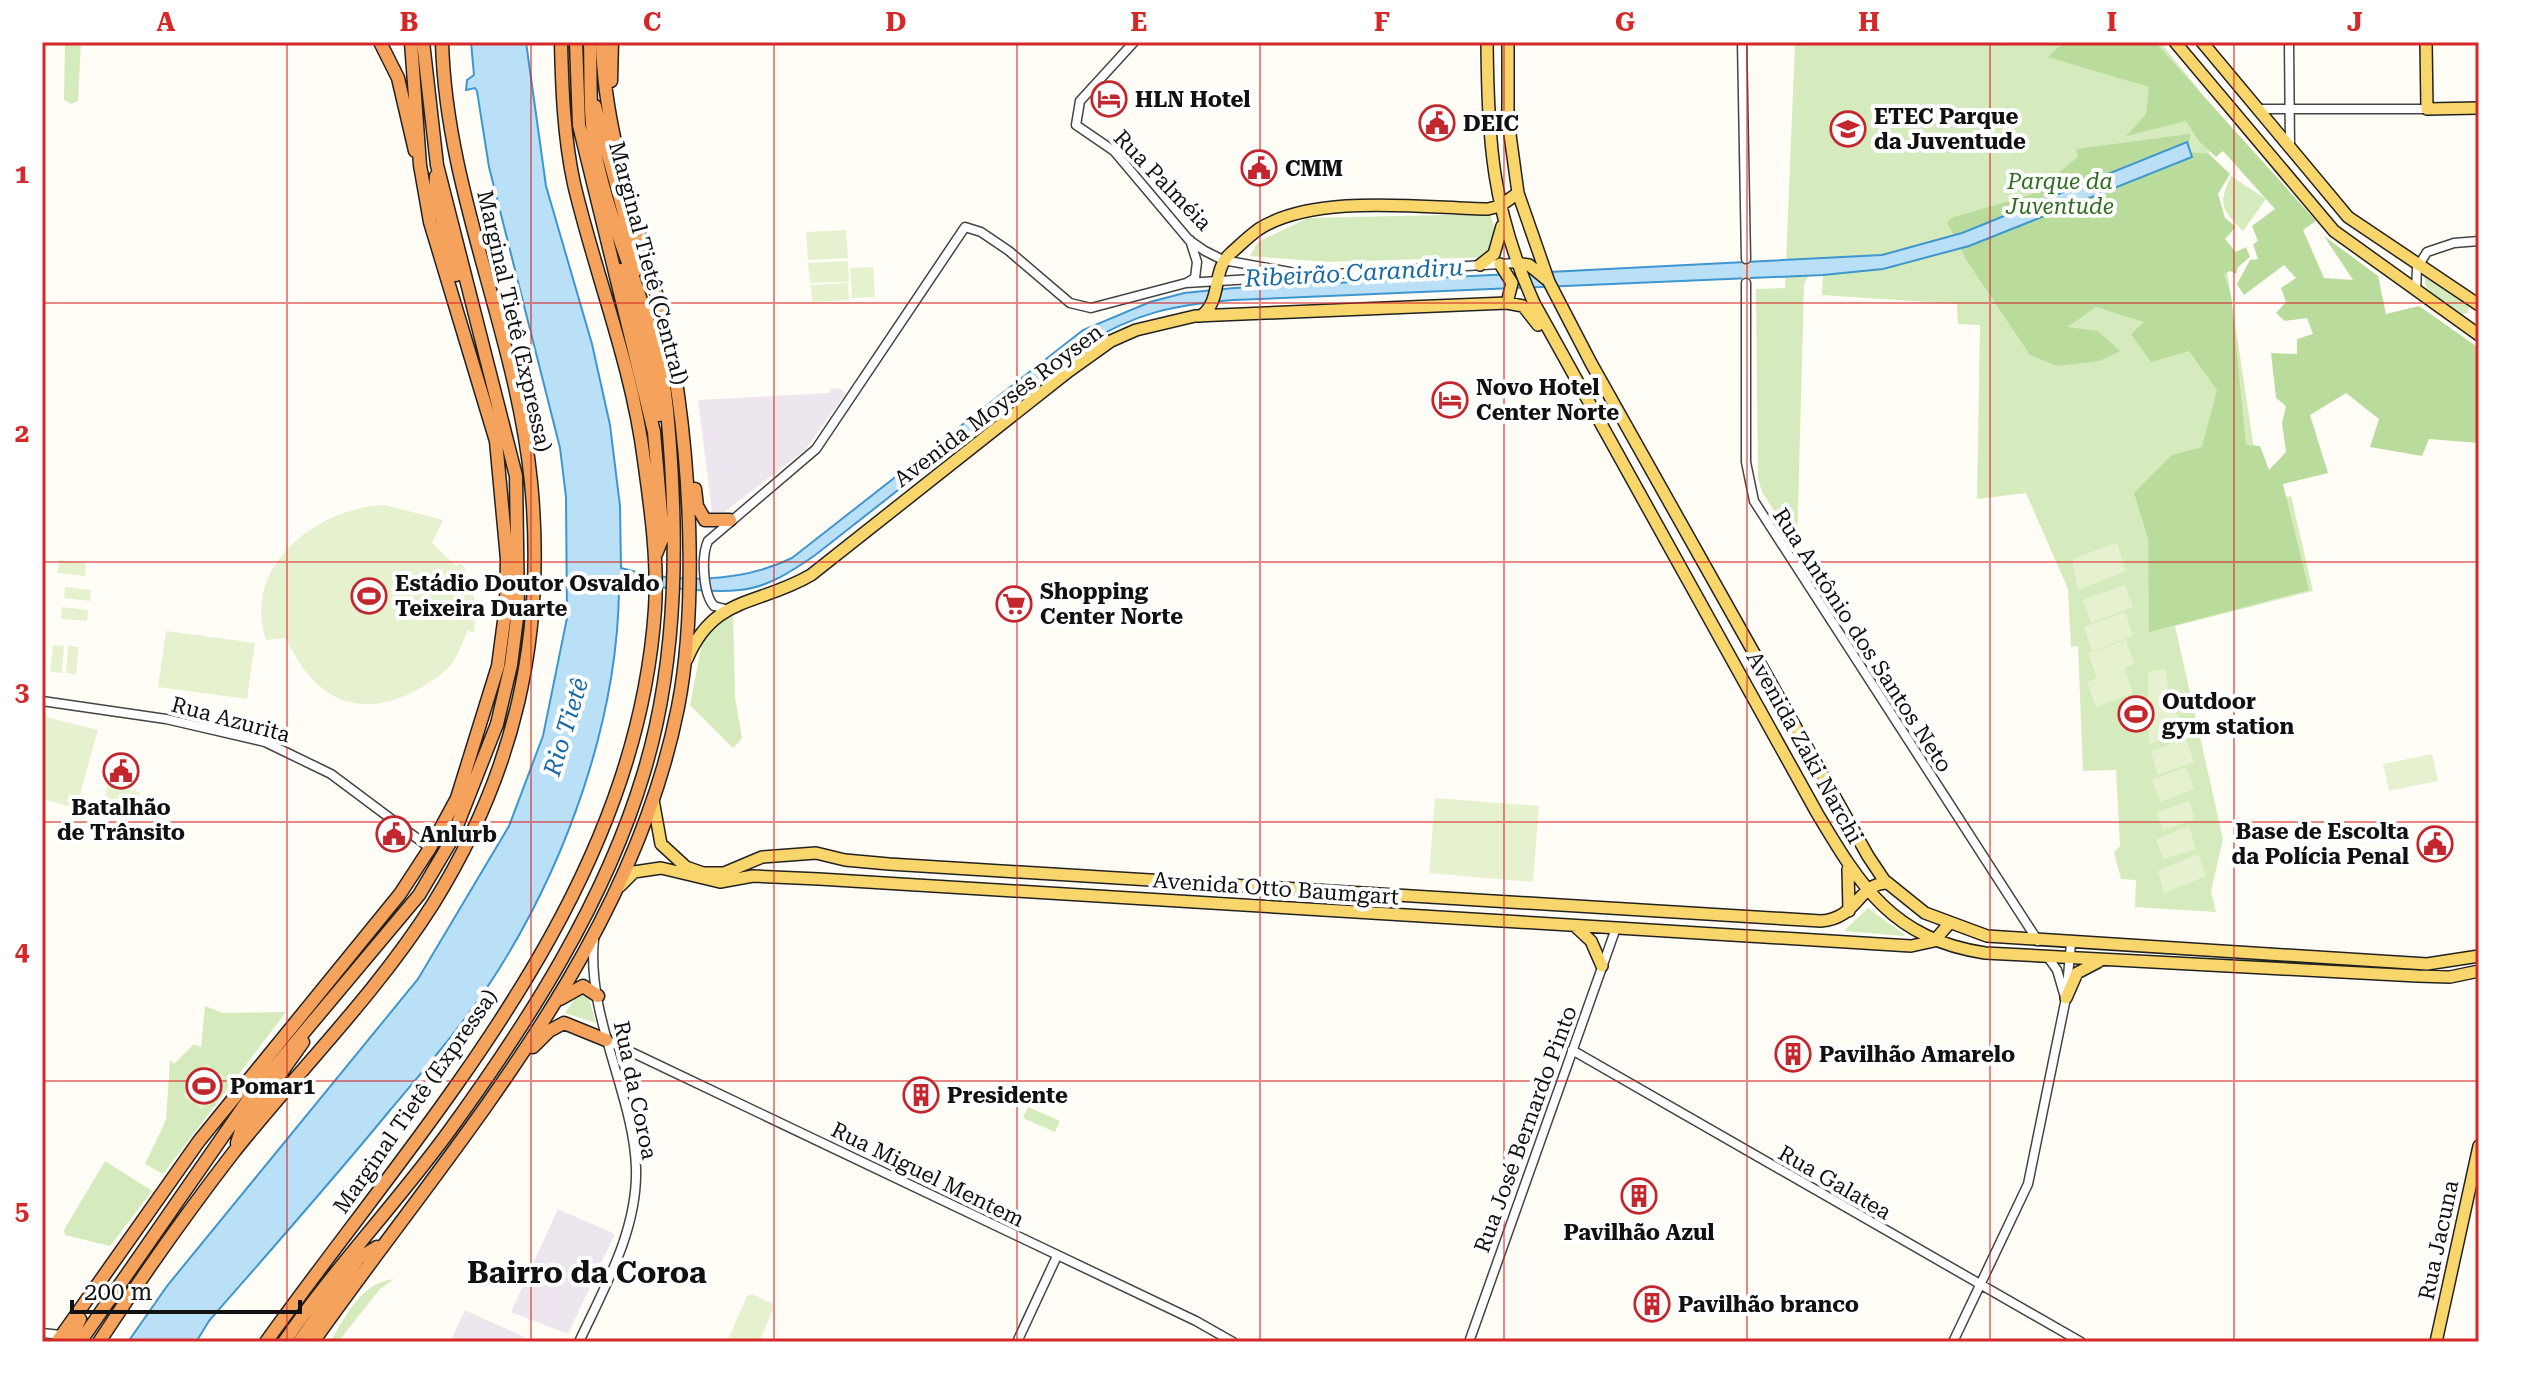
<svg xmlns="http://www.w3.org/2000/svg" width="2521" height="1384" viewBox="0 0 2521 1384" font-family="'Roboto Serif',serif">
<rect width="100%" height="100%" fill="#fffdf5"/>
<!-- industrial -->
<path fill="#eee6ef" d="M839 388 846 393 805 450 723 513 712 512 698 400 830 393V389Z
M558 1209 615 1234 568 1334 511 1312Z
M465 1310 484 1319 536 1342H450Z"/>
<!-- green -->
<path fill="#d5ebbd" d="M65 42H81L78 101 71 104 64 100Z
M1795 42H2160L2200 91 2262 502 2291 496 2313 591 2175 626 2223 839 2211 891 2216 912 2135 907 2136 880 2121 879 2114 852 2120 846 2116 770 2083 771 2078 646 2071 647 2068 589 2026 493 1977 499 1980 325 1958 324 1957 304 1822 295 1823 275H1809L1804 284 1797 547 1762 492 1758 478 1756 289 1785 288Z
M2231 176 2266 199 2243 231C2221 208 2218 205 2231 176Z
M1490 214 1497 236 1490 257 1326 262 1250 256 1258 242 1308 218Z
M2423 274 2469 304 2468 313 2462 314 2427 289Z
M733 611 735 697 742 738 733 748 690 705 702 643 709 630Z
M1868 908 1905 935 1904 936 1844 931Z
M587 992 596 1023 565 1013 579 993Z
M205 1006 223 1013 286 1012 163 1174 145 1164 166 1120 170 1060 174 1064 194 1044 201 1047Z
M1028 1107 1060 1121 1055 1132 1023 1118Z
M105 1161 152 1191 110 1246 65 1235 64 1230Z
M394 1279 380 1289 338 1342H330C348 1314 359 1284 394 1279Z"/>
<!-- forest -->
<path fill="#b9dc9c" d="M2064 42H2155L2316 221 2303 230 2324 278 2353 280 2324 236 2378 276 2386 314 2419 306 2479 348V443L2429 439 2422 456 2370 447 2379 419 2346 393 2310 415 2328 473 2283 484 2309 590 2149 632 2148 538 2134 493 2172 455 2202 447 2217 390 2189 351 2151 362 2131 334 2144 322 2096 307 2067 327 2098 331 2120 351 2099 361 2057 366 2030 355 1967 261 1947 222 1954 217 2030 195 2078 157 2076 149 2190 134 2189 152 2209 154 2230 174 2218 194 2225 218 2236 227 2225 239 2236 252 2246 247 2250 257 2238 267 2236 274 2230 271 2224 274 2231 295 2246 445 2260 446 2269 470 2286 452 2282 423 2286 406 2276 398 2271 353 2297 354V339L2313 334 2307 318 2285 321 2276 313 2286 302 2281 288 2296 278 2284 265 2244 295 2237 284 2250 260 2258 259 2253 244 2258 241 2252 226 2275 209 2223 151 2216 157 2199 141 2186 121 2126 136 2146 114 2149 87 2048 57Z"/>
<!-- pitch -->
<path fill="#e6f2cf" d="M846 230 848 258 808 260 806 232Z
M848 261 849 282 810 283 808 263Z
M873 267 875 297 852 298 850 268Z
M848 283 849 300 812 302 811 285Z
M385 505 443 520 432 543 456 566 462 563C474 588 478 605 474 633L468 630C464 639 460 650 455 659 447 672 431 682 417 690 356 723 312 696 286 638L266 640C241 566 318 507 385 505Z
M2117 543 2126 571 2078 590 2072 559Z
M59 560 86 563 85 576 57 573Z
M2125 585 2133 607 2091 623 2083 600Z
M65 587 91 590 90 601 64 598Z
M62 607 88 610 87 621 61 619Z
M2125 612 2133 636 2092 651 2084 627Z
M166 631 255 643 247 699 158 687Z
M2126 640 2134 664 2124 668 2133 693 2096 707 2087 682 2097 678 2088 653Z
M53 645 64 646 62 673 50 672Z
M68 646 79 647 76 674 66 673Z
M2166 669 2169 698 2179 718 2168 738 2149 744 2148 672Z
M42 716 98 730 76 808 42 799Z
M2186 739 2194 762 2158 775 2151 751Z
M2432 754 2438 781 2389 791 2383 764Z
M2186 767 2194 789 2161 802 2152 780Z
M108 784 140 792 136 809 104 802Z
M1435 798 1539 806 1533 882 1429 873Z
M2189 801 2195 819 2163 830 2157 812Z
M2189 826 2196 849 2164 859 2156 840Z
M2198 854 2206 876 2164 893 2158 871Z
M206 1064 225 1077 202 1109 183 1096Z
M752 1294 775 1305 759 1342H727L747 1296Z"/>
<!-- water -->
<path fill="#b9e0f7" stroke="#3f96cf" stroke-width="2" d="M471 42H526L546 186 592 344 610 425 620 506 621 568C674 584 741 583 792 558L1083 330 1150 302 1184 293 1234 288 1882 255 1962 233 2187 142 2192 157 1969 246 1883 269 1823 275 1234 300C1172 305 1136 313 1083 345L814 556C792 571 767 588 739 590 699 595 659 581 619 591 617 721 567 860 499 969 468 1019 429 1064 391 1109 332 1181 270 1251 209 1321L196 1342H128L167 1286 418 979 509 826 543 736 567 618 566 497 560 448 489 167 477 91 475 88 466 90 467 80 474 75Z"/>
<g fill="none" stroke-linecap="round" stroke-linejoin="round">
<!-- minor-tunnel -->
<path stroke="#dbdad3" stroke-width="8" stroke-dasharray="8 4" stroke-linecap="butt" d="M1746 283V259"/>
<defs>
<path id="minor" d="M1134 42 1080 101 1076 125 1114 151 1189 240 1205 251 1223 260 1290 272
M1742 42 1746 259
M2289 42 2290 149
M2258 109H2427
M1188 282 1195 278 1197 262 1190 240
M1746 283V462L1754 501 2038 941
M2416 291 2417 268 2427 252 2454 243 2479 241
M725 609 714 606C703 594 701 556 708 541L816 449 965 227 981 232 1009 251 1070 303 1091 308 1186 283 1516 263
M42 701 166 719 265 742 331 774 430 848
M2047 956 2057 970 2064 994
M606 1040 1196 1321 1233 1342
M1572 1050 2081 1342
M42 1333 61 1335
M579 1342C604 1288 638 1230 636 1168 634 1096 586 1016 594 939
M1017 1342 1057 1256
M1469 1342 1616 928
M1953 1342 2028 1184 2066 998 2071 943"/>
<path id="major" d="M1487 42C1488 142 1492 210 1534 303L1817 813C1861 887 1893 939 1985 953L2417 976 2450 977 2479 971
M1508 42V120L1518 193 1549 282 1591 363 1868 856 1884 880 1925 913 1987 936 2427 964 2479 956
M2175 42 2334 231 2479 335
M2202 42 2348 217 2479 305
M2426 42 2427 109 2479 108
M1516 263 1529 265 1546 279
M1500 264 1512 283 1507 303
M1480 265 1494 254 1502 226
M1201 316C1223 300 1211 270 1231 253 1240 245 1249 236 1259 229 1316 193 1423 208 1488 209L1500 206 1518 193
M687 659C714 595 758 606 811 575L1069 371 1111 341 1136 330 1195 316 1507 303 1523 306 1538 325
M653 800 661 844 686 867 703 873H724L762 857 816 853 845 860 889 864 1821 921C1859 918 1857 883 1888 883
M1848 869 1849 911
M620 886 634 872 661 868 720 882 753 876 819 879 1911 946 1934 941 1948 925
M1576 927 1591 941 1602 966
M2066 998 2077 973 2098 962
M2436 1342 2479 1146"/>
<path id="highway" d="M380 42 398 78 415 151
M576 42 579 125 654 432 663 537 656 554
M611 81 612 42
M595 106 639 269
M436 176 435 192 456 275
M621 270 646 349 659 415
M695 489 697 506 705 520H730
M560 999 583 986 598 996
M533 1047 549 1031 564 1023 606 1040
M237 1143 242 1128 303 1042
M57 1342 199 1141 400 894 430 848 457 798 498 666 506 606 507 559 496 441 430 222 420 165 411 42
M69 1342 80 1319
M80 1342 253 1093 419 895 451 841 497 724 511 665 518 610 516 476 437 165 423 42
M99 1342C141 1278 186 1214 233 1153 299 1070 376 994 433 904 515 772 546 636 531 482 516 332 446 193 442 42
M266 1342C426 1119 635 898 655 609 658 560 651 510 644 460 632 365 596 277 574 184 564 138 562 89 561 42
M284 1342C334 1269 395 1205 447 1134 527 1024 605 903 644 772 679 656 678 530 667 410 659 322 613 242 596 156 589 118 591 80 590 42
M299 1342 359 1258 377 1247
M313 1342C452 1145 630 951 678 707 696 615 691 488 678 395 662 276 605 164 602 42"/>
</defs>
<!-- minor casing -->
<use href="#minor" stroke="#444" stroke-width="11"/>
<!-- major casing -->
<use href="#major" stroke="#222" stroke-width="14"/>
<!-- highway casing -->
<use href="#highway" stroke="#222" stroke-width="15"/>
<!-- minor -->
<use href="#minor" stroke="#fff" stroke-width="8"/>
<!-- major -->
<use href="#major" stroke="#f9d66b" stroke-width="11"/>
<!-- highway -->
<use href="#highway" stroke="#f5a25d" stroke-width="12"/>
</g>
<!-- grid -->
<path fill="none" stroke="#d62828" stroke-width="2" stroke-opacity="0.55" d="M287 42V1342M531 42V1342M774 42V1342M1017 42V1342M1260 42V1342M1504 42V1342M1747 42V1342M1990 42V1342M2234 42V1342M42 303H2479M42 562H2479M42 822H2479M42 1081H2479"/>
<!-- icons -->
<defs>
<symbol id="hotel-ring" viewBox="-11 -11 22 22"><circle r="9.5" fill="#fff" stroke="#c4262e" stroke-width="1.5"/><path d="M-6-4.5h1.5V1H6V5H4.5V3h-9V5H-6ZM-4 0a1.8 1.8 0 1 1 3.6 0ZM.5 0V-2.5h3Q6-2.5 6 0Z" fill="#c4262e"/></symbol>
<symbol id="civic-ring" viewBox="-11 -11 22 22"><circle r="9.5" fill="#fff" stroke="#c4262e" stroke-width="1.5"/><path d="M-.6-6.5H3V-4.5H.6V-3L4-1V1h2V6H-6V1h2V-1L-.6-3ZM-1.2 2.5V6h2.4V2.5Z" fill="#c4262e"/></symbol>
<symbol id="university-ring" viewBox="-11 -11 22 22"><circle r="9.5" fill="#fff" stroke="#c4262e" stroke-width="1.5"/><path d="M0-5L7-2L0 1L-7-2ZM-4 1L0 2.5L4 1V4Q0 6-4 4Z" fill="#c4262e"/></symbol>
<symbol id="stadium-ring" viewBox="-11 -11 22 22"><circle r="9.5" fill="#fff" stroke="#c4262e" stroke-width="1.5"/><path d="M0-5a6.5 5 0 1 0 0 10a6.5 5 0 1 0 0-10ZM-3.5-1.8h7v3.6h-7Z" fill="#c4262e"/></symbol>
<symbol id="supermarket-ring" viewBox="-11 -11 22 22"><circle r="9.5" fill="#fff" stroke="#c4262e" stroke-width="1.5"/><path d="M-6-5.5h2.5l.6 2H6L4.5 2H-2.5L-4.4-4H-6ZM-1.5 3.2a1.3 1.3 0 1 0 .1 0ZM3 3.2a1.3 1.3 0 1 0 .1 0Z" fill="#c4262e"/></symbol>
<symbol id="building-ring" viewBox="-11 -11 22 22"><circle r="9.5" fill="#fff" stroke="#c4262e" stroke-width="1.5"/><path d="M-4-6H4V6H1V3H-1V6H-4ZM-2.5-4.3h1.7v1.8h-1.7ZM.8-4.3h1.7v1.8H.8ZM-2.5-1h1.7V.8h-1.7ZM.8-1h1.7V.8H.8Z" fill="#c4262e"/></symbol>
</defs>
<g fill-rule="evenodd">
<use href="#hotel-ring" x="1089" y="79" width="40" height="40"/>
<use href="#civic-ring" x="1417" y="103" width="40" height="40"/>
<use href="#university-ring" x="1828" y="109" width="40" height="40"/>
<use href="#civic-ring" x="1239" y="148" width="40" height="40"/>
<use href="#hotel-ring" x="1430" y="380" width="40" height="40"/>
<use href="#stadium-ring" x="349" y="576" width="40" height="40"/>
<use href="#supermarket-ring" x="994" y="584" width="40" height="40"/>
<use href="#stadium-ring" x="2116" y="694" width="40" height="40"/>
<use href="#civic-ring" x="101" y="751" width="40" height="40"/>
<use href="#civic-ring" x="374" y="814" width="40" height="40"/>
<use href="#civic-ring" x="2415" y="824" width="40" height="40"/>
<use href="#building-ring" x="1773" y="1034" width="40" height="40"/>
<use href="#stadium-ring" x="184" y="1066" width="40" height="40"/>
<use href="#building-ring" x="901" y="1075" width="40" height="40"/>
<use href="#building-ring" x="1619" y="1176" width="40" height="40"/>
<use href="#building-ring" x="1632" y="1284" width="40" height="40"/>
</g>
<g text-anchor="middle" stroke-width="8" stroke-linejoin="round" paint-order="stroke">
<!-- poi labels -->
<g font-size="22" font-weight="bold" fill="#111" stroke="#fff" text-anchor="start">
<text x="1135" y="107">HLN Hotel</text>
<text x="1874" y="124">ETEC Parque<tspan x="1874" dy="25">da Juventude</tspan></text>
<text x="1463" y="131">DEIC</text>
<text x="1285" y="176">CMM</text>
<text x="1476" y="395">Novo Hotel<tspan x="1476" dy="25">Center Norte</tspan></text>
<text x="395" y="591">Estádio Doutor Osvaldo<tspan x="395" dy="25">Teixeira Duarte</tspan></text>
<text x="1040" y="599">Shopping<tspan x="1040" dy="25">Center Norte</tspan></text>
<text x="2162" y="709">Outdoor<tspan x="2162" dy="25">gym station</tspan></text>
<text x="121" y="815" text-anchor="middle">Batalhão<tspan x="121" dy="25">de Trânsito</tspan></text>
<text x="2409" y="839" text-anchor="end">Base de Escolta<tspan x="2409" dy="25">da Polícia Penal</tspan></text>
<text x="420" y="842">Anlurb</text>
<text x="1819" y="1062">Pavilhão Amarelo</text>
<text x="230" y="1094">Pomar1</text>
<text x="947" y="1103">Presidente</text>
<text x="1639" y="1240" text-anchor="middle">Pavilhão Azul</text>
<text x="1678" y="1312">Pavilhão branco</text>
</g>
<!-- street labels -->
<g font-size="22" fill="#111" stroke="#fff">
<text transform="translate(1163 180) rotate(46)" y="8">Rua Palméia</text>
<text transform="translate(649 263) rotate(75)" y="8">Marginal Tietê (Central)</text>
<text transform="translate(515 321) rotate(77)" y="8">Marginal Tietê (Expressa)</text>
<text transform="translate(998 405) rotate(-37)" y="8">Avenida Moysés Roysen</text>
<text transform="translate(1863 640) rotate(57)" y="8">Rua Antônio dos Santos Neto</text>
<text transform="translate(231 719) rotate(15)" y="8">Rua Azurita</text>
<text transform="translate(1805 747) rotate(61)" y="8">Avenida Zaki Narchi</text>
<text transform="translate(1276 888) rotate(4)" y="8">Avenida Otto Baumgart</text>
<text transform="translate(636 1090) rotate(78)" y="8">Rua da Coroa</text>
<text transform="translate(415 1101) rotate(-55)" y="8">Marginal Tietê (Expressa)</text>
<text transform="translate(1525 1129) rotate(-70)" y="8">Rua José Bernardo Pinto</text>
<text transform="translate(928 1174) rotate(26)" y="8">Rua Miguel Mentem</text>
<text transform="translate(1835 1182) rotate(30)" y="8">Rua Galatea</text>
<text transform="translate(2438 1240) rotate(-78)" y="8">Rua Jacuna</text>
</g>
<!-- park labels -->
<g font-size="22" font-style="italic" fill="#2f6b1f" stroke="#fff">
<text x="2060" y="189">Parque da<tspan x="2060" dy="25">Juventude</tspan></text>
</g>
<!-- water labels -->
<g font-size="24" font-style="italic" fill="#1768a6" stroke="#fff">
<text transform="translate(1354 273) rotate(-3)" y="8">Ribeirão Carandiru</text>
<text transform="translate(566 727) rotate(-73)" y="8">Rio Tietê</text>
</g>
<!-- district labels -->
<g font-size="30" font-weight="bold" fill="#111" stroke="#fff">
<text x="587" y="1283">Bairro da Coroa</text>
</g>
</g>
<!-- border -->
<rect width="2521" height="1384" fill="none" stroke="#ffffff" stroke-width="88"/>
<!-- scale -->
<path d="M72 1300v12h228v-12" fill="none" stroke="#111111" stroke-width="4"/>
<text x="84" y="1300" font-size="24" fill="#111111" stroke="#ffffff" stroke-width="6" paint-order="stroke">200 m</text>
<rect x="44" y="44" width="2433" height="1296" fill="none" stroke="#d62828" stroke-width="3"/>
<g font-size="26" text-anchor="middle" font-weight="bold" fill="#d62828">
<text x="166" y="31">A</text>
<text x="409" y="31">B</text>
<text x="652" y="31">C</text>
<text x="896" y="31">D</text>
<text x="1139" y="31">E</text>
<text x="1382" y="31">F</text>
<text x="1625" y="31">G</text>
<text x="1869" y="31">H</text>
<text x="2112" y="31">I</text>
<text x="2355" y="31">J</text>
<text x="22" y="183">1</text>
<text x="22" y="442">2</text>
<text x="22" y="701">3</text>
<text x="22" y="960">4</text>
<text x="22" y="1220">5</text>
</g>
</svg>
